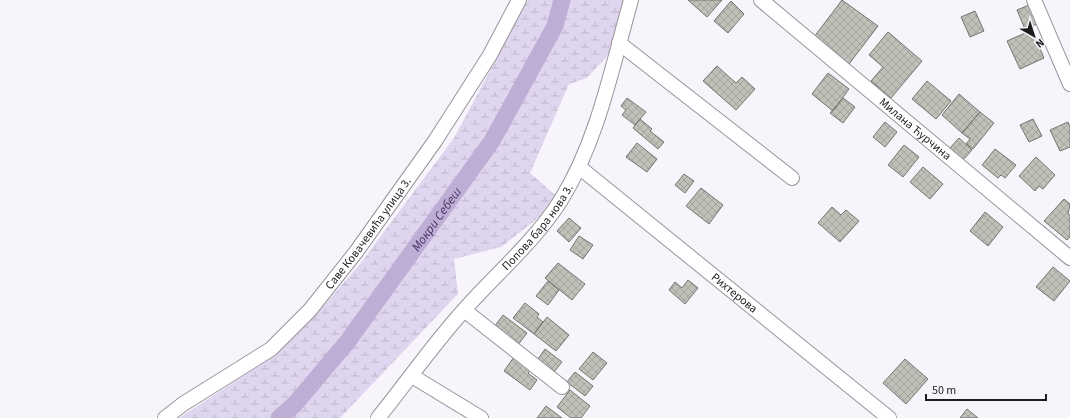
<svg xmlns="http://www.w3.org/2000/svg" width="1070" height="418" viewBox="0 0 1070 418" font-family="'Source Sans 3',sans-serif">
<defs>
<pattern id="wetland-marsh" width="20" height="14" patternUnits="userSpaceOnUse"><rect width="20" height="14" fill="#dfd5ee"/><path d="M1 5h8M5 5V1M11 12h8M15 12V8" fill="none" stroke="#bfb6cc"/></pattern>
<pattern id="building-cross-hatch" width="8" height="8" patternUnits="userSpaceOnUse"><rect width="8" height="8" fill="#bfc1b9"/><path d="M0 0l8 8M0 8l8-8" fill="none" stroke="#a4a59f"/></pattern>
</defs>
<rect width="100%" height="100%" fill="#f7f4fb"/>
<!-- wetland -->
<path fill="url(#wetland-marsh)" d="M528 0H631L619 43 587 78 569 84 530 173 561 200 501 247 454 259 458 294 340 418H179L277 354 321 309 360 264 454 138Z"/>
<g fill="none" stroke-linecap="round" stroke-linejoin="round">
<!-- canal -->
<path stroke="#beadd5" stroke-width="17" id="s1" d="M279 418 295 404 348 341 492 141 555 26 562 0"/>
</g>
<!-- building -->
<path fill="url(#building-cross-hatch)" stroke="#73756e" d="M688 0H722L707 17Z
M842 0 878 26 849 64 814 37Z
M731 1 744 14 728 33 714 21Z
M1029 5 1037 24 1025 29 1017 10Z
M975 11 984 31 970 37 961 17Z
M1032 30 1044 58 1020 69 1007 41Z
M888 32 922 61 891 98 871 81 883 67 869 55Z
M717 66 736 83 742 77 755 89 736 110 703 81Z
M828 73 849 89 833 111 812 94Z
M927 81 951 101 936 119 912 99Z
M959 94 980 112 962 133 942 115Z
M627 98 646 112 635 125 622 115 626 110 621 106Z
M843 98 855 107 843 123 830 113Z
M980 112 994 123 973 149 966 144 970 139 962 133Z
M640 119 652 129 650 131 664 142 658 149 633 128Z
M1033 119 1042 136 1029 142 1020 125Z
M885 122 897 132 885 147 873 137Z
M1068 122 1070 127V147L1060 151 1050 130Z
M959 138 972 150 963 160 950 148Z
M637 143 657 159 647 172 626 157Z
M904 145 919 157 903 177 888 165Z
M995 149 1016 165 1005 178 1001 175 998 178 982 165Z
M1036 157 1055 175 1043 189 1039 186 1035 191 1019 176Z
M923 167 943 184 930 199 910 182Z
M684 174 694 181 685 193 675 185Z
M701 188 723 205 709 224 686 206Z
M1064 199 1070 204 1068 214 1070 215V237L1067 240 1044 221Z
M832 207 841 215 846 210 859 221 840 242 818 223Z
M985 212 1003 227 988 246 970 231Z
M569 218 581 228 569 242 557 231Z
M579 236 593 245 583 259 570 250Z
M558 263 585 284 572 300 545 278Z
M1053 267 1070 281 1054 301 1036 287Z
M688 280 698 288 685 304 669 290 675 282 682 288Z
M548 281 559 290 548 305 536 296Z
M525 303 539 314 537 317 543 322 534 334 513 318Z
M503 315 527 333 517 346 494 327Z
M547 317 569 335 556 351 534 334Z
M545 349 562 362 554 372 538 359Z
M593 352 607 363 593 380 579 369Z
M514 357 531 370 528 373 537 380 530 390 504 371Z
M905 359 928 379 906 404 883 383Z
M575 372 593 386 585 396 567 382Z
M570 390 590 406 581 418H571L557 407Z
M546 406 562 418H537Z
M967 409 978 418H960Z"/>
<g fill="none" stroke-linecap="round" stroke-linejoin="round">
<defs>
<g id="street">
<path id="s2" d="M761 0 1070 258"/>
<path d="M1034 0 1070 84"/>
<path d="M619 43 792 178"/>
<path id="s3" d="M579 167 889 418"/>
<path d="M464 310 562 387"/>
<path d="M412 376 481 418"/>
<path id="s4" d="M165 418 183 404 271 349 310 310 356 252 435 141 490 55 519 0"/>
<path id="s5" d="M378 418C407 382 434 343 465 309 497 273 535 241 561 200 598 140 612 67 631 0"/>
</g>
</defs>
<!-- street casing -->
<use href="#street" stroke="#97949b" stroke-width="16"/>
<!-- street -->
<use href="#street" stroke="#fff" stroke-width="14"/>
</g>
<g text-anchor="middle" stroke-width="4" stroke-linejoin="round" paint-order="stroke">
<!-- street labels -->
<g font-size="12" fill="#1d1c1f" stroke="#f7f4fb">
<text dy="4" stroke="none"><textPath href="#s2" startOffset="201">Милана Ћурчина</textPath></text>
<text dy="4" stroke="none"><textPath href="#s5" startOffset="249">Попова бара нова 3.</textPath></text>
<text dy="4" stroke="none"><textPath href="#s4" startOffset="278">Саве Ковачевића улица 3.</textPath></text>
<text dy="4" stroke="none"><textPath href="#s3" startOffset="200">Рихтерова</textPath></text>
</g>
<!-- water labels -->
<g font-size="13" font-style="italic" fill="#4b3366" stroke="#f7f4fb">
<text dy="5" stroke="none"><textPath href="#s1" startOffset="254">Мокри Себеш</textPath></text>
</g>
</g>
<!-- north arrow -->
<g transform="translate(1034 36) rotate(141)" stroke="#f7f4fb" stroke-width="3" paint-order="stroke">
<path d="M0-3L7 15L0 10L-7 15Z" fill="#1d1c1f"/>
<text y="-6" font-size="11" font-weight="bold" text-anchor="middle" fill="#1d1c1f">N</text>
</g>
<!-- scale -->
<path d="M926 394v6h120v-6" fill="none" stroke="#1d1c1f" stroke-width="2"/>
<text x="932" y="394" font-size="12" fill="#1d1c1f" stroke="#f7f4fb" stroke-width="3" paint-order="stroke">50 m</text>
</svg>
